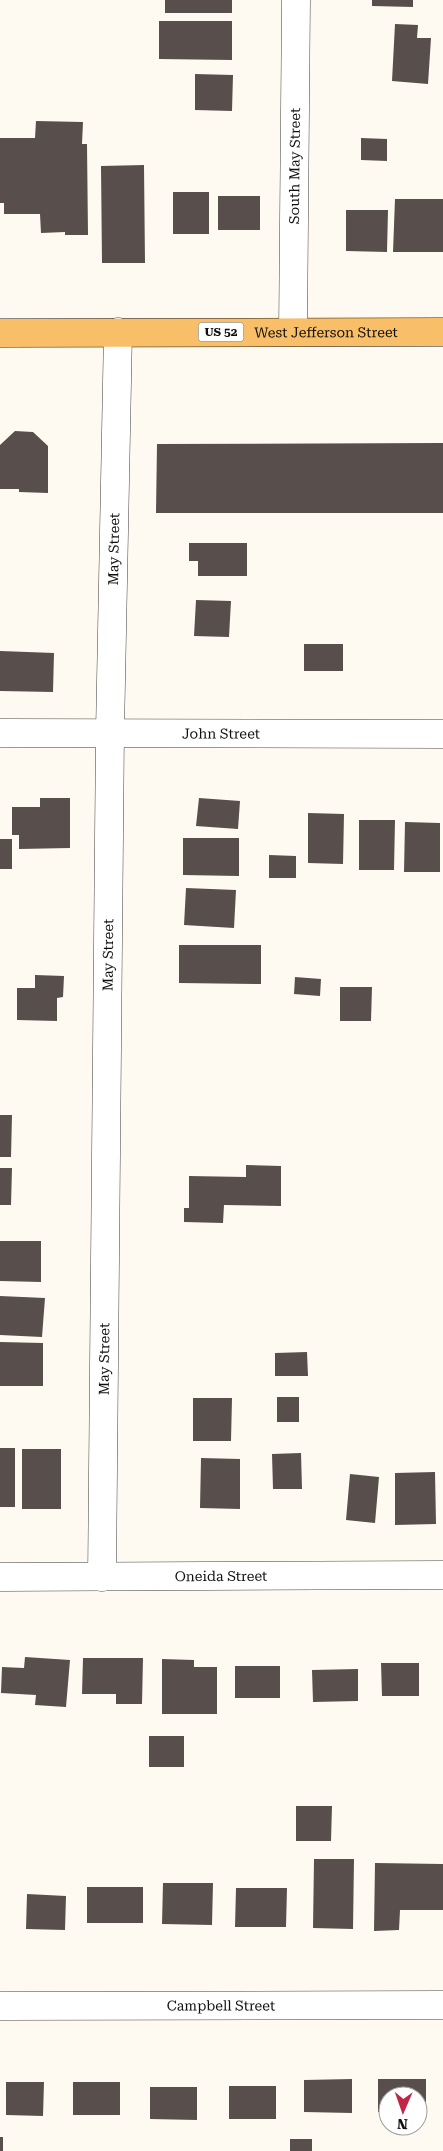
<svg xmlns="http://www.w3.org/2000/svg" width="443" height="2151" viewBox="0 0 443 2151" font-family="'Roboto Serif',serif">
<rect width="100%" height="100%" fill="#fffaf1"/>
<!-- building -->
<path fill="#584e4b" d="M165 0H232V13H165Z
M372 0H413V7L372 6Z
M159 21H232V60L159 59Z
M395 24 418 25 417 38H431L428 84 392 81Z
M195 74 233 75 232 111 195 110Z
M36 121 83 122 82 144H87L88 235H65V232L41 233 40 214H4V203H0V138H35Z
M361 138 387 139V161L361 160Z
M144 165 145 263H102L101 166Z
M173 192H209V234H173Z
M218 196H260V230H218Z
M395 199H443V252H393Z
M346 210H388L387 252 346 251Z
M15 431 33 432 48 446V493L19 492V489H0V445Z
M443 443V513H156L157 444Z
M189 543H247V576H198V561H189Z
M196 600 231 601 229 637 194 636Z
M304 644H343V671H304Z
M0 651 54 653 53 692 0 691Z
M40 798H70V848L19 849V835H12V807H40Z
M199 798 240 801 238 829 196 826Z
M308 813 344 814 343 864 308 863Z
M359 820H395L394 870H359Z
M405 822 440 823V872H404Z
M183 838H239V876L183 875Z
M0 839H12V869H0Z
M269 855 296 856V878H269Z
M186 888 236 890 234 928 184 925Z
M179 945H261V984L179 983Z
M35 975 64 976 63 997 57 998V1021L17 1020V988H35Z
M295 977 321 979 320 996 294 994Z
M340 987H372L371 1021H340Z
M0 1115H12L11 1157H0Z
M246 1165 281 1166V1206L224 1205 223 1223 184 1222V1208H189V1176L246 1177Z
M0 1168H12L11 1205H0Z
M0 1241H41V1282L0 1281Z
M0 1296 45 1298 42 1337 0 1335Z
M0 1342 43 1343V1386H0Z
M307 1352 308 1376H275V1353Z
M277 1397H299V1422H277Z
M193 1398H232L231 1441H193Z
M0 1448H15V1507H0Z
M22 1449H61V1509H22Z
M301 1453 302 1489H273L272 1454Z
M201 1458 240 1459V1509L200 1508Z
M435 1472 436 1524 395 1525V1473Z
M350 1474 379 1477 375 1523 346 1520Z
M25 1657 70 1660 66 1707 35 1705 36 1695 1 1693 2 1667 24 1668Z
M83 1658H143L142 1704H116V1694H82Z
M162 1659 194 1660V1667H217V1714H162Z
M381 1663H419V1696H382Z
M235 1666H280V1698H235Z
M358 1669V1701L313 1702 312 1670Z
M149 1736H184V1767H149Z
M296 1806H332L331 1841H296Z
M314 1859H354L353 1929 313 1928Z
M375 1863 443 1864V1910H400L399 1930 374 1931Z
M163 1883H213L212 1925 162 1924Z
M87 1887H143V1923H87Z
M236 1888H287L286 1927H235Z
M27 1894 66 1896 65 1930 26 1929Z
M352 2079V2113L304 2112V2080Z
M378 2079H426V2112H418V2096H388V2112H378Z
M6 2082H44L43 2116 6 2115Z
M73 2082H120V2115H73Z
M229 2086H276V2119H229Z
M150 2087H197V2120L150 2119Z
M0 2137H3V2151H0Z
M290 2139H312V2151H290Z"/>
<g fill="none" stroke-linecap="round" stroke-linejoin="round">
<defs>
<g id="minor">
<path id="s1" d="M293 332 296 0"/>
<path id="s2" d="M0 733 443 734"/>
<path id="s3" d="M0 1577 443 1575"/>
<path id="s4" d="M102 1577 110 732 118 332"/>
<path id="s5" d="M0 2006 443 2005"/>
</g>
<g id="primary">
<path id="s6" d="M0 333 443 332"/>
</g>
</defs>
<!-- minor casing -->
<use href="#minor" stroke="#424242" stroke-width="29"/>
<!-- primary casing -->
<use href="#primary" stroke="#202020" stroke-width="29"/>
<!-- minor -->
<use href="#minor" stroke="#fff" stroke-width="28"/>
<!-- primary -->
<use href="#primary" stroke="#f8be68" stroke-width="28"/>
</g>
<g text-anchor="middle" stroke-width="5" stroke-linejoin="round" paint-order="stroke">
<!-- shield labels -->
<rect fill="#fff" stroke="#575757" stroke-width="1" x="198.5" y="322.5" width="45" height="19" rx="4"/>
<g font-size="12" font-weight="bold" fill="#0f0f0f">
<text x="221" y="336">US 52</text>
</g>
<!-- street labels -->
<g font-size="14" fill="#0f0f0f" stroke="#fff">
<text dy="5" stroke="none"><textPath href="#s1" startOffset="166">South May Street</textPath></text>
<text dy="5" stroke="none"><textPath href="#s6" startOffset="326">West Jefferson Street</textPath></text>
<text dy="5" stroke="none"><textPath href="#s4" startOffset="1028">May Street</textPath></text>
<text dy="5" stroke="none"><textPath href="#s2" startOffset="221">John Street</textPath></text>
<text dy="5" stroke="none"><textPath href="#s4" startOffset="622">May Street</textPath></text>
<text dy="5" stroke="none"><textPath href="#s4" startOffset="218">May Street</textPath></text>
<text dy="5" stroke="none"><textPath href="#s3" startOffset="221">Oneida Street</textPath></text>
<text dy="5" stroke="none"><textPath href="#s5" startOffset="221">Campbell Street</textPath></text>
</g>
</g>
<!-- north arrow -->
<g transform="translate(403 2111) rotate(182)"><circle r="24" fill="#ffffff" stroke="#9f9f9f"/>
<path d="M0-4L9 19L0 12L-9 19Z" fill="#c02646"/>
<text y="-8" font-size="14" font-weight="bold" text-anchor="middle" fill="#0f0f0f">N</text>
</g>
</svg>
